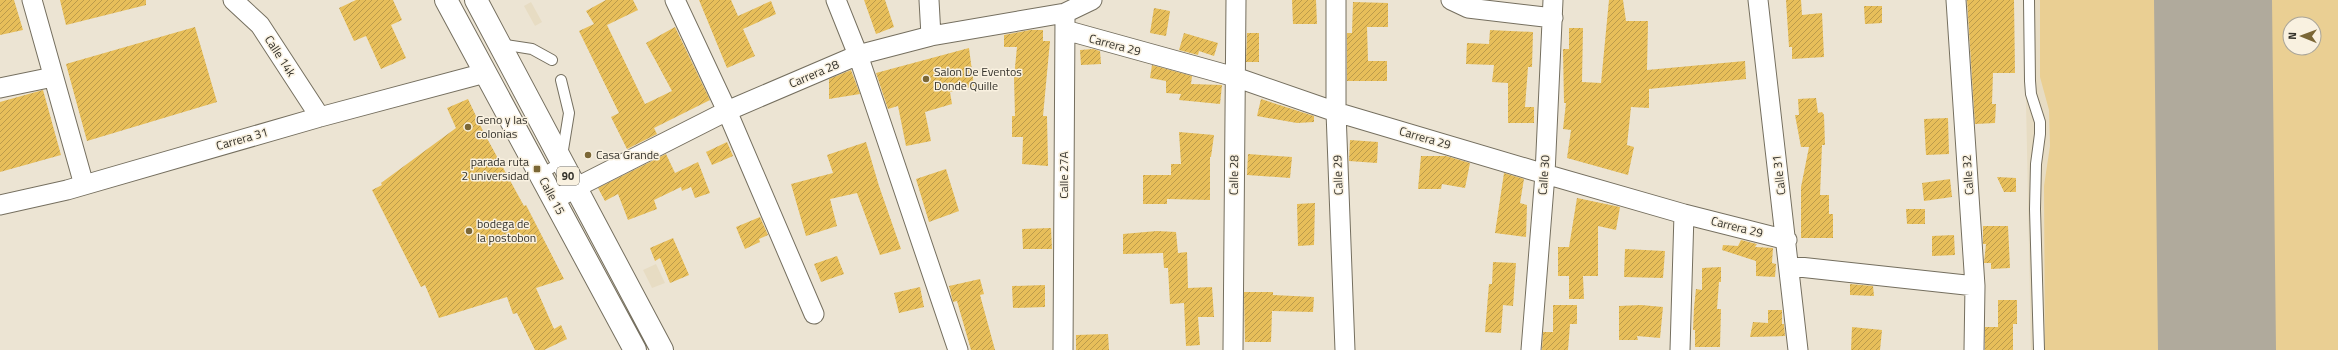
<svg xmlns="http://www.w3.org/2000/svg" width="2338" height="350" viewBox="0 0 2338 350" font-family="'Titillium Web',sans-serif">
<defs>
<pattern id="building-hatch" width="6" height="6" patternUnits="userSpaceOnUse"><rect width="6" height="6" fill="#e7be5a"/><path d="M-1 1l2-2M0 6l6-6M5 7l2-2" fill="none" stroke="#bc9b4b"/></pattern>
</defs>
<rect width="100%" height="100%" fill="#ece4d3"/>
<!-- built -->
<path fill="#e7dcc3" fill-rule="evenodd" d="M2024 0H2338V350H2031ZM2290 24H2314V48H2290Z
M531 2 542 22 535 26 524 6Z
M656 264 665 283 652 288 643 270Z"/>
<!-- grass -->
<path fill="#eacf93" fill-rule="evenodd" d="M2040 0H2171L2175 350H2045L2044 186 2050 146 2049 110 2040 77Z
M2250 0H2338V350H2254ZM2290 24H2314V48H2290Z"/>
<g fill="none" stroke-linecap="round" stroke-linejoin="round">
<!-- runway -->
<path stroke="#b0aa9c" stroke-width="118" d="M2213 0 2217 350"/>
</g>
<!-- building -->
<path fill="url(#building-hatch)" d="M0 0H14L23 30 0 35Z
M60 0H146V5L66 25Z
M356 0H393L402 20 391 25 406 58 381 69 366 36 354 41 339 8Z
M606 0H633L638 10 607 25 645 104 672 91 646 43 675 27 710 100 654 128 657 134 627 149 611 117 619 113 579 31 594 24 586 11Z
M699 0H731L738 16 771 1 776 14 743 29 755 56 727 68Z
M864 0H885L894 27 876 34Z
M1292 0H1316L1317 24H1293Z
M1609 0H1623L1626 21H1648L1647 70 1745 61 1746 79 1649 89V108L1631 107 1627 145 1634 147 1628 175 1567 158 1571 130 1563 129 1566 103H1564L1563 49H1569V28H1583L1582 82 1601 83Z
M1786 0H1801L1802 15 1822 13 1824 57 1792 59V47H1789Z
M1967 0H2014L2015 73H1993L1992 104H1996L1995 123 1975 124Z
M1353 2 1388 3V27H1367L1368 61H1387V81H1347V33H1352Z
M1864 6H1882V23L1865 24Z
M1154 8 1170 11 1166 36 1150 33Z
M195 27 217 102 87 141 66 64Z
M1030 30H1043V41H1050L1043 116H1047L1048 166 1022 164 1023 137H1012V116H1015L1014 77 1017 47H1004V35Z
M1490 30 1533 32 1532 67H1528L1525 107H1534V123H1508V83L1492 82 1494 65 1466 64 1467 43 1489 44Z
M1184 33 1218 43 1214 56 1199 51 1198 55 1179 50Z
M1247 33H1259V62H1246Z
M969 48 974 86 950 92 952 104 925 112 931 141 906 146 898 106 888 109 876 73Z
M1093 49 1100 51 1101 64 1081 65 1080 50Z
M1152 65 1192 76 1191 84 1222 85 1220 104 1179 100 1181 94 1166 93V81L1150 78Z
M851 70 860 94 829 99V79Z
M43 90 61 155 0 172V102Z
M1816 98 1818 113 1822 112 1824 115 1825 145H1822L1820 195H1829V214H1833V238H1801V187L1809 147H1801L1795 115H1799L1798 99Z
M468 99 483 131 524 206 526 205 564 279 536 288 554 329 561 325 567 339 544 350H535L517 313 513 314 507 297 439 318 425 285 421 287 372 190 382 185 381 183 456 128 447 108Z
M1261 99 1314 116V122L1297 123 1257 116Z
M1948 118 1949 154 1926 155 1924 119Z
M1179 132 1214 135 1211 157H1210V200L1167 199V204H1143V175H1171V164H1181Z
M1350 140 1378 142 1377 163 1349 161Z
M727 142 733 156 712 165 706 152Z
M866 142 879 186 901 249 880 255 857 193 830 199 837 226 806 236 791 184 833 173 827 155Z
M666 154 675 173 698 162 710 193 695 198 691 187 682 191 681 187 654 200 657 209 628 220 618 194 605 201 598 188Z
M1248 154 1292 157 1290 178 1247 175Z
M1421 156H1446L1470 163 1465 188 1442 184 1441 189H1418Z
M946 169 959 211 929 222 916 179Z
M1504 173 1524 179 1520 203 1527 205 1526 237 1495 233Z
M1997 177 2016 178V192H2004Z
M1950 179 1952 197 1924 201 1922 183Z
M1577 198 1620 207 1616 230 1598 226V276H1583L1584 299H1569V276H1558V247H1569Z
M1315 203 1314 245 1298 246 1297 204Z
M1906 209H1925V224H1907Z
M760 217 768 235 759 239 760 242 745 249 736 227Z
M1983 226H2008L2010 268 1991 269V263H1984L1986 244H1983Z
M1051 228 1052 249H1023L1022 229Z
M1157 231 1176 232 1178 253 1187 252 1188 288 1212 287 1214 317H1198L1200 345 1186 346 1184 303 1170 304 1168 268H1164L1163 253 1123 254V234Z
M1954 235 1955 255 1932 256V236Z
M673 238 689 275 670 283 660 258 655 261 650 248Z
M1741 240 1757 244 1755 247 1773 248 1772 263 1776 264 1775 277 1756 276V261L1722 250 1723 245 1738 246Z
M1625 249 1665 251 1663 278 1624 277Z
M837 256 844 274 821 282 814 264Z
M1493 262 1516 263 1513 306 1503 305 1501 333 1485 332 1489 284H1492Z
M1721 267V282H1719L1717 309H1721L1720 347H1695V330H1693L1694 308 1696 289 1702 290V268Z
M980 279 984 294 980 295 995 350H971L957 301 953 302 949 286Z
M1850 284 1873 286 1874 296 1850 295Z
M1045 285V307L1013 308 1012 286Z
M920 287 924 307 899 313 894 293Z
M1244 292H1273V295L1314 297 1313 312 1272 311 1271 342H1245Z
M1998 300H2017V324H2013V350H1985V327H1998Z
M1553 305H1577V324H1570L1568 350H1542L1543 332H1553Z
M1641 305 1663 307 1660 338 1637 336 1638 340H1619V306Z
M1768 310H1782V324H1784L1785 336 1750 337 1753 322 1768 323Z
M1852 327 1882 330 1880 350H1851Z
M1108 334 1109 350H1076V335Z"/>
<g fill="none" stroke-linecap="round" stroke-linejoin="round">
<defs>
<path id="lane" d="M2029 0 2030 81 2031 94 2040 122V134L2036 164 2035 209 2039 350
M500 44 532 49 552 60
M540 175 561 162 569 113 561 80"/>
<path id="street" d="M32 0 84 185
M233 0 260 25 320 117
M675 0 727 111 814 314
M836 0 858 55 958 350
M929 0 931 36
M1336 0V112L1345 350
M1451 0 1468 8 1553 18
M1758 0 1798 350
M1956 0 1975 286 1974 350
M1065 30 1235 77 1336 112 1545 174 1684 214 1787 240
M0 88 53 77
M554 200 575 188 727 111 858 55 931 36 1065 13 1092 0
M0 205 67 190 320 117 485 73
M1790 266 1975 286
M1063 350 1065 19
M1233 350 1236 0
M1531 350 1545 174 1553 0
M1680 350 1684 214"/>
<path id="highway" d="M446 0 635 350
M476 0 662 350"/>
</defs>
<!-- lane casing -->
<use href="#lane" stroke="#756f5f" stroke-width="12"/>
<!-- street casing -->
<use href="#street" stroke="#756f5f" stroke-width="21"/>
<!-- highway casing -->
<use href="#highway" stroke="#756f5f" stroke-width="24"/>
<!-- lane -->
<use href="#lane" stroke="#fff" stroke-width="10"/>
<!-- street -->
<use href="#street" stroke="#fff" stroke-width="19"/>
<!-- highway -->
<use href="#highway" stroke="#fff" stroke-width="22"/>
</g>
<!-- markers -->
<g fill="#7b6736" stroke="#f9f1e0" stroke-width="1.5">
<circle cx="926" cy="79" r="4"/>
<circle cx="468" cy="127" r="4"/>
<circle cx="588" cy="155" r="4"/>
<rect x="533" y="165" width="8" height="8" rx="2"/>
<circle cx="469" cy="231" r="4"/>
</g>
<g text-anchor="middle" stroke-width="3" stroke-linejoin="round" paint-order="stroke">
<!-- shield labels -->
<rect fill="#f9f1e0" stroke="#6f6b61" stroke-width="1" x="557" y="167" width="22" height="18" rx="3"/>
<g font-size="11" font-weight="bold" fill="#34322b">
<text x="568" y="180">90</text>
</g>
<!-- street labels -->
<g font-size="12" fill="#34322b" stroke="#f9f1e0">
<text transform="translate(1115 45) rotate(15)" y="4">Carrera 29</text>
<text transform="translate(280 56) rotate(57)" y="4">Calle 14k</text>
<text transform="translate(814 74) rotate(-23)" y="4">Carrera 28</text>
<text transform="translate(1425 138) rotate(16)" y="4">Carrera 29</text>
<text transform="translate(242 139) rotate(-16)" y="4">Carrera 31</text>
<text transform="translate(1064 175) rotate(-90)" y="4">Calle 27A</text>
<text transform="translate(1234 175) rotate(-89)" y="4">Calle 28</text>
<text transform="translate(1338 175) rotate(-92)" y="4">Calle 29</text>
<text transform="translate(1544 175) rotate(-86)" y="4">Calle 30</text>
<text transform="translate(1779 175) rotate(-97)" y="4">Calle 31</text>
<text transform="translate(1968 175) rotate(-94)" y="4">Calle 32</text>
<text transform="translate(552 196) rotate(62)" y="4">Calle 15</text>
<text transform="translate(1737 227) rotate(14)" y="4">Carrera 29</text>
</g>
<!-- poi labels -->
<g font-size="12" fill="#34322b" stroke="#f9f1e0" text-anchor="start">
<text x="934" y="76">Salon De Eventos<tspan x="934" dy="14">Donde Quille</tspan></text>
<text x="476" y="124">Geno y las<tspan x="476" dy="14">colonias</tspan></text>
<text x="596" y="159">Casa Grande</text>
<text x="529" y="166" text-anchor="end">parada ruta<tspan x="529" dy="14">2 universidad</tspan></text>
<text x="477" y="228">bodega de<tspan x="477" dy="14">la postobon</tspan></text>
</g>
</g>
<!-- north arrow -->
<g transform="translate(2302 36) rotate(271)"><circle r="19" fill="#f9f1e0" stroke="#aaa598"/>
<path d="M0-3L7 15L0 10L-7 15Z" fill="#7b6736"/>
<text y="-6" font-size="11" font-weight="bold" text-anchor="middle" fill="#34322b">N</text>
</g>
</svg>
